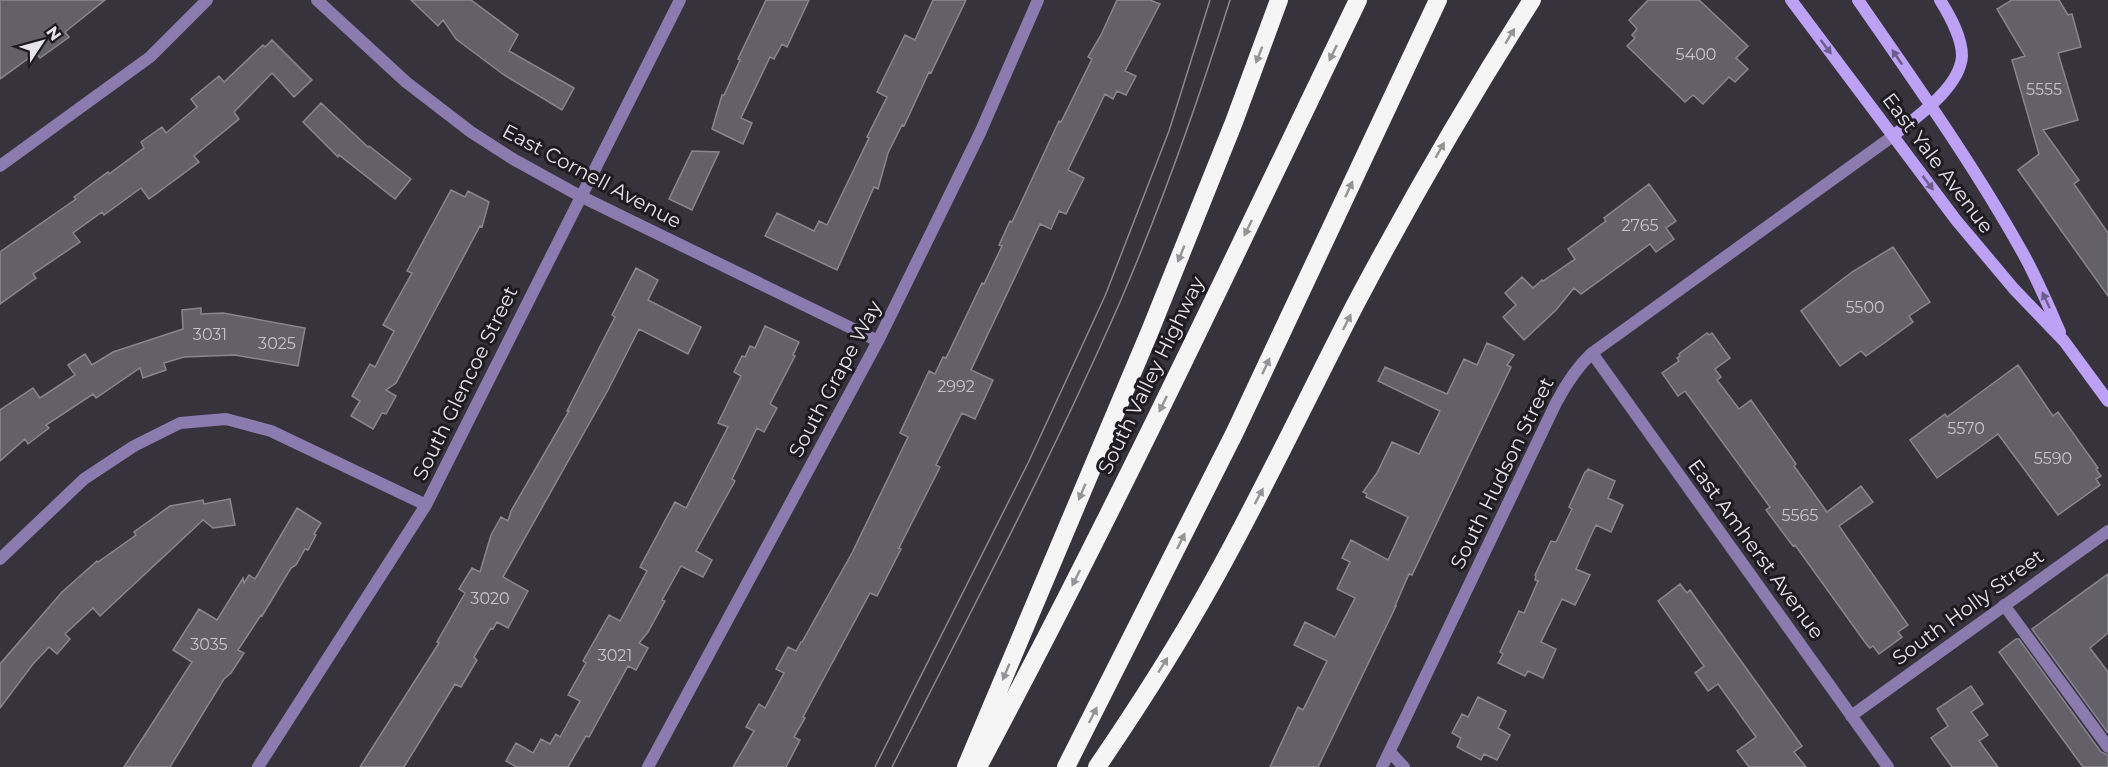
<svg xmlns="http://www.w3.org/2000/svg" width="2108" height="767" viewBox="0 0 2108 767" font-family="Montserrat,sans-serif">
<rect width="100%" height="100%" fill="#36333d"/>
<!-- building -->
<path fill="#63606a" stroke="#898692" stroke-width="1.5" d="M0 0H105L65 32 69 37 40 58 36 53 0 79Z
M411 0H471L518 35 509 51 574 88 562 110 504 75 456 39 443 20 438 26Z
M766 0H809L787 47 782 44 774 59 770 57 741 118 752 123 743 144 712 129 722 95H724L740 60 738 59Z
M933 0H966L931 73 929 72 904 126 902 125 888 153 878 189 874 187 837 270 765 236 777 213 814 231 819 221 827 225 869 138 867 137 887 97 877 92 905 35 915 40Z
M1117 0H1150L1160 4 1125 71 1136 76 1126 95 1117 91 1113 99 1105 94 1068 170 1084 178 1066 214 1059 211 1051 229 1040 224 971 370 993 380 975 419 962 413 936 465 940 467 899 548 901 549 877 596 870 593 803 717 805 718 794 737 800 740 786 767H733L754 731 746 727 759 704 765 708 784 673 776 669 788 647 796 651 801 642H802L852 553 908 437 900 433 929 371 935 374 943 357 946 358 982 283 984 284 1002 246 999 245 1010 221 1012 222 1059 121 1061 122 1092 59 1088 57 1101 35Z
M1648 0H1699L1748 46 1736 58 1748 69 1735 82 1729 77 1703 104 1693 95 1685 102 1627 46 1635 38 1632 35 1637 29 1629 20Z
M2012 0H2059L2068 15 2072 14 2081 47 2058 53 2078 120 2043 130 2079 180 2074 184 2108 233V296L2018 170 2039 154 2012 60 2025 56 1997 9Z
M272 40 312 80 294 97 272 73 234 112 239 119 194 156 199 162 149 199 141 188 104 215 102 212 73 233 80 242 33 274 36 278 0 304V252L76 199 74 197 108 172 109 174 144 148 141 142 162 127 166 133 197 107 191 99 219 76 224 82 263 45 265 47Z
M321 103 368 147 369 146 411 179 395 199 339 155 338 157 303 122Z
M692 151 719 152 692 210 669 199Z
M1649 184 1676 221 1666 228 1674 239 1656 252 1650 244 1581 294 1574 288 1556 310 1524 340 1503 317 1516 305 1505 293 1522 277 1533 288 1542 280 1543 281 1575 259 1568 249 1606 221 1604 218Z
M451 190 465 197 468 191 489 202 482 227 480 226 396 383 386 390 396 396 386 414 382 413 373 429 351 416 360 401 352 396 370 364 375 367 394 331 383 325 412 273 407 271Z
M1893 247 1930 302 1909 316 1913 322 1866 356 1861 351 1840 366 1801 311 1852 272Z
M636 268 658 280 648 300 701 327 688 354 639 329 608 390 503 577 528 591 508 628 497 622 493 629 491 628 474 657 477 660 461 687 455 684 404 767H360L439 643 437 642 465 593 459 589 472 568 480 572 491 535 501 517 508 521 511 511 569 411H567L615 317 612 315Z
M201 308V314L223 313 305 328 298 366 235 355 184 357 164 363 166 370 143 378 140 368 96 398 93 394 46 425 49 428 28 444 25 439 0 461V410L33 388 40 398 75 375 68 365 85 354 92 365 113 352 183 329 182 310Z
M765 326 799 342 793 355 795 356 770 404 777 408 764 432 757 428 732 479 735 481 696 551 712 560 703 577 681 566 662 600 665 601 648 632 639 643 648 648 636 670 628 666 589 737 586 736 568 767H516L506 761 516 743 533 753 541 739 550 744 556 734 560 737 580 701 568 695 586 663 583 661 609 615 620 621 647 571 640 567 675 502 686 508 728 427 718 423 741 376 734 372 742 356 745 357 750 346 755 348Z
M1707 333 1709 335 1712 333 1730 358 1715 369 1721 377 1717 380 1739 409 1751 400 1796 464 1794 466 1827 512 1861 486 1873 502 1839 526 1908 625 1898 632 1902 637 1879 654 1873 646 1870 648 1867 645 1795 545 1793 546 1766 510 1770 507 1685 391 1678 396 1662 373 1679 361 1677 358 1680 356 1679 354Z
M1487 343 1514 355 1507 365 1511 367 1412 575 1409 574 1395 606H1396L1318 767H1270L1298 707 1303 710 1327 661 1294 645 1305 622 1335 637 1355 598 1337 589 1350 562 1342 558 1351 540 1388 560 1408 517 1366 497 1367 494 1363 492 1377 473 1392 442 1419 454 1440 411 1378 381 1385 367 1447 394 1464 359 1477 365Z
M2018 365 2053 416 2058 412 2098 468 2096 469 2101 476 2096 479 2100 485 2058 515 1998 434 1937 478 1910 440 1945 414 1947 417Z
M1588 469 1615 481 1608 498 1623 505 1611 532 1596 525 1593 531 1576 569 1590 575 1575 605 1562 599 1541 642 1556 649 1543 678 1528 671 1525 676 1498 663 1503 654 1500 652 1519 611 1524 613 1538 581 1535 580 1536 576 1535 575 1551 541 1556 542 1572 509 1569 507 1585 472H1586Z
M230 499 235 525 213 528 203 520 100 616 93 608 65 634 70 639 57 654 49 647 33 664 0 708V664L62 592 97 561 98 562 136 535 134 532 170 506 203 500 204 504Z
M297 508 321 523 314 534 316 535 308 550 305 549 296 565 291 568 262 616 261 615 238 650 244 653 231 673 224 679 170 767H124L192 662 173 650 199 609 217 620 243 578 244 583 249 575 255 579Z
M2108 574V633L2090 648 2108 672V733L2032 629Z
M1680 584 1687 593 1690 590 1802 746 1794 752 1806 767H1749L1737 751 1756 737 1718 684 1708 691 1695 673 1704 666 1658 601Z
M2016 639H2019L2101 752 2108 755V767H2083L1999 652Z
M1971 686 1983 704 1971 712 1988 735 1979 741 1998 767H1952L1931 738 1948 726 1937 709Z
M1478 697 1506 711 1498 728 1510 735 1497 760 1484 754 1481 760 1457 747 1461 738 1452 733 1462 714 1468 717Z"/>
<g fill="none" stroke-linecap="round" stroke-linejoin="round">
<!-- lane -->
<path stroke="#8b7bae" stroke-width="12" d="M2004 605 2108 747"/>
<!-- street -->
<path stroke="#8b7bae" stroke-width="12" d="M317 0 406 82 471 132 513 159 580 196 878 341
M0 166 150 57 207 0
M1592 353 1888 767
M0 559 84 479 134 446 180 423 226 419 271 431 426 505
M1851 716 2108 531
M1390 752 1404 767
M258 767 426 505 680 0
M648 767 878 341 980 133 1038 0
M1382 767 1556 403C1566 384 1576 368 1592 353L1893 136"/>
<!-- secondary -->
<path stroke="#bca1f4" stroke-width="12" d="M1791 0 1956 220 2014 289 2064 341 2108 401
M1858 0C1916 84 1976 168 2025 257 2038 281 2049 307 2060 332
M1893 136C1916 117 1960 88 1962 56 1962 37 1950 16 1940 0"/>
<!-- highway -->
<path stroke="#f5f5f5" stroke-width="18" d="M966 767 1150 331 1234 122 1279 0
M978 767C1113 515 1234 257 1358 0
M1066 767 1235 432 1438 0
M1097 767C1138 707 1177 646 1212 583 1263 492 1307 398 1355 305 1410 201 1469 99 1532 0"/>
<!-- tram -->
<path stroke="#8b8891" stroke-width="1.5" d="M875 767 1028 463 1105 296 1169 131 1210 0
M892 767C970 613 1051 460 1120 302 1162 204 1198 102 1230 0"/>
</g>
<!-- one-way arrows -->
<defs><path id="oneway-solid" d="M-6-.8H1V-3.2L6.5 0L1 3.2V.8H-6Z" transform="scale(1.5)"/></defs>
<g fill="#949395">
<use href="#oneway-solid" transform="translate(1510 36) rotate(-59)"/>
<use href="#oneway-solid" transform="translate(1333 53) rotate(116)"/>
<use href="#oneway-solid" transform="translate(1259 55) rotate(111)"/>
<use href="#oneway-solid" transform="translate(1440 150) rotate(-60)"/>
<use href="#oneway-solid" transform="translate(1349 189) rotate(-65)"/>
<use href="#oneway-solid" transform="translate(1248 228) rotate(116)"/>
<use href="#oneway-solid" transform="translate(1181 254) rotate(112)"/>
<use href="#oneway-solid" transform="translate(1347 322) rotate(-63)"/>
<use href="#oneway-solid" transform="translate(1266 366) rotate(-65)"/>
<use href="#oneway-solid" transform="translate(1163 404) rotate(116)"/>
<use href="#oneway-solid" transform="translate(1082 492) rotate(113)"/>
<use href="#oneway-solid" transform="translate(1259 496) rotate(-62)"/>
<use href="#oneway-solid" transform="translate(1181 541) rotate(-64)"/>
<use href="#oneway-solid" transform="translate(1076 578) rotate(117)"/>
<use href="#oneway-solid" transform="translate(1163 665) rotate(-58)"/>
<use href="#oneway-solid" transform="translate(1006 672) rotate(113)"/>
<use href="#oneway-solid" transform="translate(1093 715) rotate(-63)"/>
</g>
<g fill="#6c5e8a">
<use href="#oneway-solid" transform="translate(1826 47) rotate(53)"/>
<use href="#oneway-solid" transform="translate(1897 57) rotate(-124)"/>
<use href="#oneway-solid" transform="translate(1928 183) rotate(53)"/>
<use href="#oneway-solid" transform="translate(2046 300) rotate(-115)"/>
</g>
<g text-anchor="middle" stroke-width="6" stroke-linejoin="round" paint-order="stroke">
<!-- number labels -->
<g font-size="16" fill="#c5c3cb">
<text x="1696" y="60">5400</text>
<text x="2044" y="95">5555</text>
<text x="1640" y="231">2765</text>
<text x="1865" y="313">5500</text>
<text x="210" y="340">3031</text>
<text x="277" y="349">3025</text>
<text x="956" y="392">2992</text>
<text x="1966" y="434">5570</text>
<text x="2053" y="464">5590</text>
<text x="1800" y="521">5565</text>
<text x="490" y="604">3020</text>
<text x="209" y="650">3035</text>
<text x="615" y="661">3021</text>
</g>
<!-- street labels -->
<g font-size="20" fill="#e6e4eb" stroke="#1d1b20">
<text transform="translate(1938 163) rotate(53)" y="7">East Yale Avenue</text>
<text transform="translate(592 176) rotate(28)" y="7">East Cornell Avenue</text>
<text transform="translate(1151 375) rotate(-64)" y="7">South Valley Highway</text>
<text transform="translate(835 379) rotate(-62)" y="7">South Grape Way</text>
<text transform="translate(465 383) rotate(-64)" y="7">South Glencoe Street</text>
<text transform="translate(1502 473) rotate(-64)" y="7">South Hudson Street</text>
<text transform="translate(1756 549) rotate(54)" y="7">East Amherst Avenue</text>
<text transform="translate(1968 607) rotate(-36)" y="7">South Holly Street</text>
</g>
</g>
<!-- north arrow -->
<g transform="translate(42 42) rotate(54)" stroke="#1d1b20" stroke-width="4.5" paint-order="stroke">
<path d="M0-4.5L10 22L0 15L-10 22Z" fill="#e6e4eb"/>
<text y="-9" font-size="16" font-weight="bold" text-anchor="middle" fill="#e6e4eb">N</text>
</g>
</svg>
